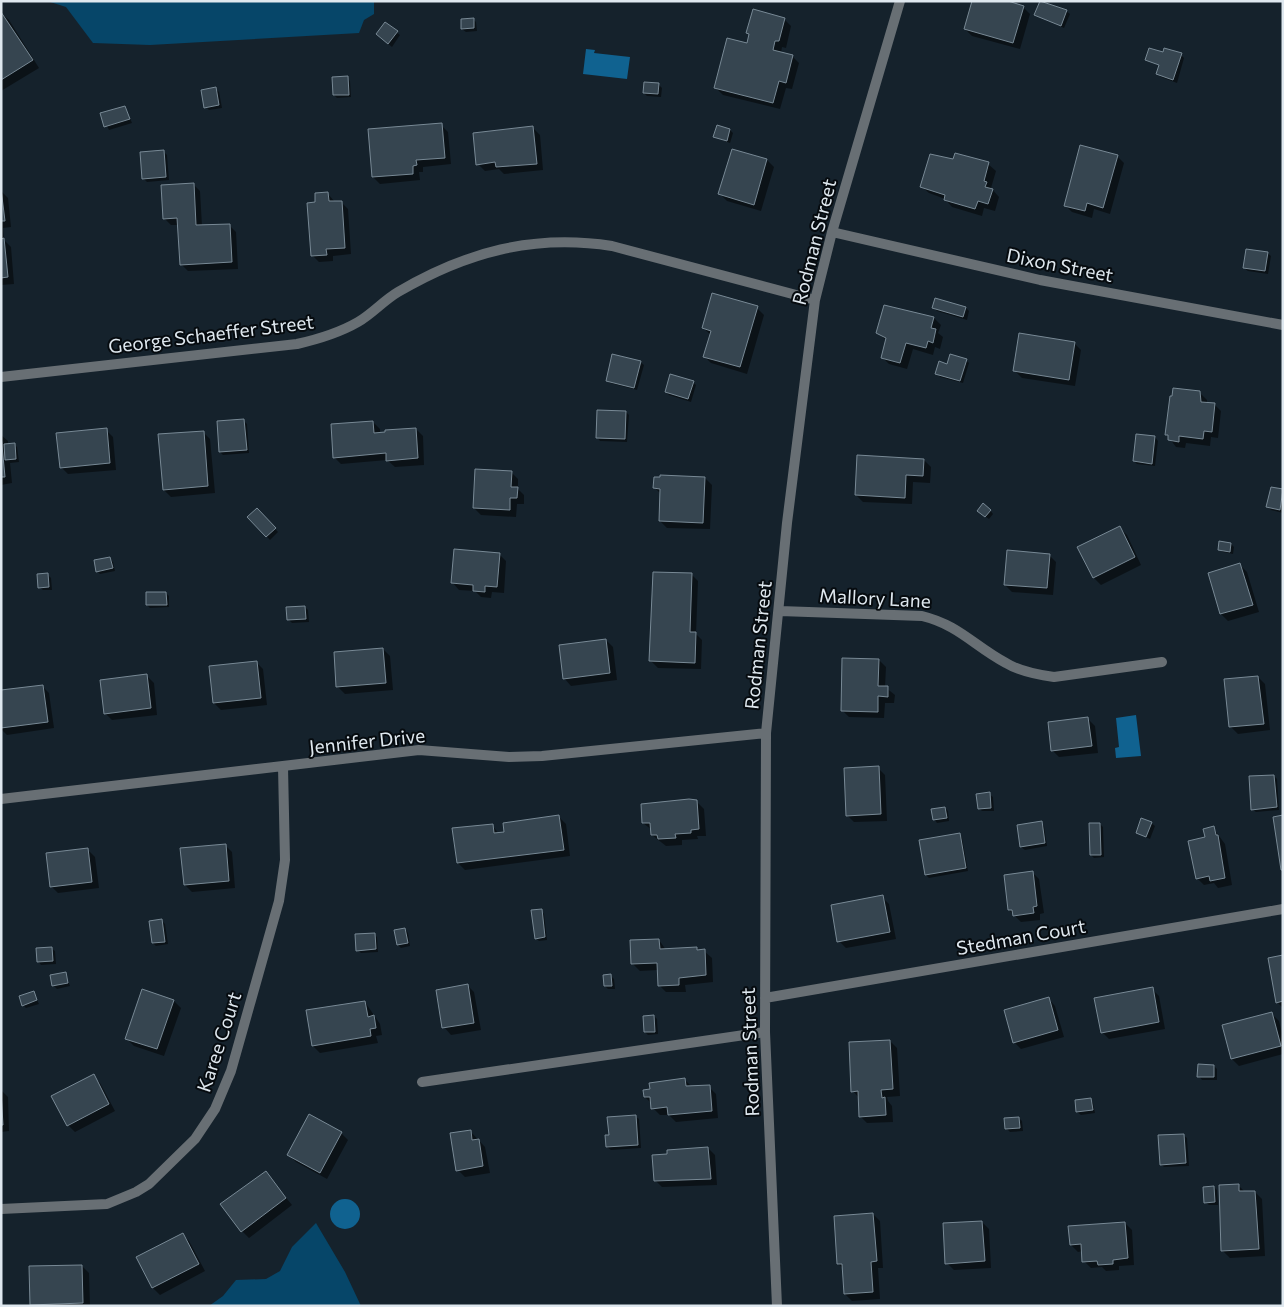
<svg xmlns="http://www.w3.org/2000/svg" width="1284" height="1307" viewBox="0 0 1284 1307" font-family="Commissioner,sans-serif">
<rect width="100%" height="100%" fill="#15222c"/>
<!-- green -->
<path fill="#064669" d="M47 1H374V14L364 20 359 33 150 45 93 43 66 7Z
M316 1223 345 1272 361 1306H209L223 1296 236 1280 266 1279 280 1271 292 1247Z"/>
<!-- water -->
<path fill="#106290" d="M586 49 595 50 594 53 630 57 627 79 583 74Z
M1136 715 1141 756 1116 758 1115 748 1119 747 1116 718Z
M330 1214a15 15 0 1 1 30 0a15 15 0 1 1-30 0Z"/>
<!-- shadow -->
<path fill="#0007" d="M1023 7 1030 14 1020 49 972 36 965 29Z
M1066 11 1070 14 1064 28 1036 15Z
M1 13 9 20 39 68 1 91Z
M473 19 476 22 477 31 466 32 462 29Z
M784 19 791 26 786 48 782 47 781 53 792 56 799 63 792 89 786 88 780 109 723 95 716 88Z
M385 24 400 35 392 47 380 37Z
M1164 54 1181 55 1184 58 1177 83 1161 77 1157 74 1160 66 1147 60Z
M347 77 350 81 351 97 337 98 334 95Z
M659 85 662 88 661 97 647 96 644 93Z
M215 89 219 92 222 108 209 110 206 107Z
M125 107 132 123 109 130 101 114Z
M441 125 448 132 451 164 423 167V172H419L420 180 380 184 373 177Z
M533 128 540 135 543 170 504 174 499 169 485 171 478 164Z
M730 130 733 133 730 143 715 137Z
M164 152 167 155 169 180 147 182 143 178Z
M1117 156 1124 163 1110 214 1094 209 1092 218 1072 212 1065 205Z
M767 160 774 167 761 211 727 201 720 194Z
M954 160 988 164 996 171 991 188 999 197 995 211 984 208 982 216 952 207 945 199 929 193 921 186Z
M193 184 200 191 202 226 229 225 236 232 238 269 188 271 181 264 179 225H171L164 218Z
M1 191 8 198 11 227 3 228 4 240 11 247 14 284 1 285Z
M327 193 335 202H341L348 209 351 254 333 256V261L319 262 312 255 317 203Z
M1267 253 1271 256 1268 274 1248 271 1244 268Z
M936 300 966 308 969 311 967 320 937 311 934 308Z
M757 308 764 315 747 374 711 363 704 356 711 335 703 328Z
M934 318 941 325 938 333 943 337 940 349 935 347 933 355 913 349 907 369 889 364 882 357 887 341 877 332Z
M1074 343 1081 350 1075 386 1022 378 1015 371Z
M966 360 969 363 963 383 940 377 937 373 948 365Z
M640 362 644 365 637 390 610 383 607 380Z
M693 382 696 385 691 402 669 395 666 392Z
M1200 393 1207 400V404H1214L1221 411 1218 438 1211 437 1210 446 1186 443 1185 448 1176 447 1167 435Z
M626 412 629 415 627 442 600 441 597 437Z
M244 421 247 424 249 453 223 455 220 452Z
M373 422 380 429V434L416 429 423 436 424 465 395 467 387 460 341 464 334 457Z
M106 430 113 437 116 470 68 474 61 467Z
M203 432 210 439 215 493 171 497 164 490 160 435Z
M1 435 8 441V445L14 444 17 447 19 462 10 463 12 483 1 485Z
M1155 437 1158 441 1155 466 1137 464 1134 461Z
M924 460 931 467 930 483 913 482 912 504 863 502 856 495Z
M511 472 518 479V489L524 495V504H517L516 517 481 515 474 508Z
M705 478 712 485 710 529 667 528 660 521 661 494 655 488Z
M1271 488 1283 491V513L1271 510 1268 507Z
M257 509 278 532 270 540 249 517Z
M990 510 993 514 989 519 982 514Z
M1120 528 1127 535 1141 565 1101 585 1094 578Z
M1231 544 1234 547 1233 554 1223 552 1219 549Z
M499 554 506 561 504 593 492 592 491 598 481 597 475 591 459 590 452 582Z
M1049 555 1056 562 1053 595 1012 592 1005 585Z
M110 559 113 562 115 571 100 574 97 571Z
M1240 565 1247 572 1259 612 1228 621 1221 614Z
M47 574 51 578 52 590H43L39 587Z
M691 574 698 581 696 634 702 640 701 669 658 668 651 661Z
M166 593 169 596V607L150 608 147 605Z
M305 607 308 610 309 622 292 623 288 619Z
M606 640 613 647 617 680 571 686 564 678Z
M383 649 390 656 393 690 345 694 338 687Z
M879 660 886 667 885 687 895 695 894 703H885L884 718 849 717 842 710Z
M256 662 263 669 267 705 221 710 214 703Z
M147 676 154 683 157 715 112 720 105 713Z
M1258 677 1265 684 1270 730 1238 734 1231 727 1225 681Z
M42 686 49 693 54 728 7 735 1 729V692Z
M1088 719 1095 726 1098 753 1059 757 1052 750Z
M878 768 885 775 887 821 854 822 847 815Z
M1274 776 1277 779 1279 810 1256 812 1252 809Z
M989 794 993 797 994 811H982L979 808Z
M697 802 704 809 706 836H697L698 839 682 840V845L666 846 652 835V830L643 823Z
M945 808 948 811 949 821 937 823 934 819Z
M559 817 566 824 570 856 465 870 458 863 492 825 499 834Z
M1041 823 1044 826 1047 846 1025 850 1021 847Z
M1151 823 1155 826 1150 839 1137 833Z
M1100 824 1103 827 1104 857 1094 858 1091 855Z
M1213 828 1225 844 1232 885 1218 888 1214 883 1204 885 1197 878 1207 838Z
M959 835 962 838 968 871 929 878 926 875Z
M225 845 232 852 235 888 192 892 185 885Z
M87 849 95 857 99 888 58 893 51 886Z
M1032 872 1039 879 1044 913 1040 914V920L1021 922 1009 910Z
M882 897 889 904 896 939 846 948 839 941Z
M541 910 544 914 547 940 539 941 536 938Z
M162 921 165 924 168 944 156 946 153 943Z
M405 929 408 933 410 946 401 948 398 945Z
M374 934 377 937 378 952 361 953 358 950Z
M659 940 666 950 696 948 704 951 712 958 713 982 685 985 686 992H666L659 985 658 970 640 971 633 964Z
M51 948 55 951 56 964 41 965 38 961Z
M1283 956V1008L1277 1002Z
M65 974 70 986 57 989 53 985Z
M611 976 614 979 615 989H608L605 986Z
M467 985 474 992 481 1030 451 1035 444 1027Z
M1152 989 1159 996 1165 1029 1109 1039 1102 1032Z
M33 992 39 1004 26 1008 23 1005Z
M1048 998 1055 1006 1064 1037 1021 1049 1014 1042Z
M174 1001 181 1008 164 1056 134 1046 127 1039Z
M365 1002 380 1024 382 1035 376 1036 378 1043 320 1053 313 1046Z
M1272 1014 1279 1021 1283 1037V1054L1239 1066 1232 1059 1224 1026Z
M654 1016 657 1019 658 1034 648 1035 645 1032Z
M890 1041 897 1048 900 1096 887 1097 888 1101 892 1106 893 1122 867 1123 860 1116 859 1098 853 1091Z
M1214 1066 1217 1069V1080H1202L1199 1076Z
M93 1076 100 1083 115 1111 75 1132 68 1125Z
M684 1079 691 1086 709 1087 716 1094 718 1118 676 1122 669 1115H660L653 1108 652 1104 645 1097Z
M1 1090 8 1097 9 1131 1 1132Z
M1090 1100 1093 1103 1095 1113 1081 1115 1077 1112 1076 1101Z
M635 1116 639 1119 641 1148 611 1150 607 1147 610 1136Z
M1019 1118 1022 1121 1023 1131 1010 1132 1006 1128Z
M470 1131 485 1147 490 1173 465 1177 458 1170Z
M341 1133 348 1140 327 1179 296 1162 289 1155Z
M1183 1135 1187 1138 1189 1166 1164 1167 1161 1164Z
M708 1148 715 1155 717 1185 662 1187 655 1180Z
M265 1172 292 1205 249 1238 242 1231Z
M1238 1185 1245 1192H1255L1262 1199 1265 1256 1230 1258 1223 1251 1220 1186Z
M1214 1187 1217 1190 1218 1205H1209L1205 1202Z
M873 1214 880 1221 883 1268H878L880 1299 852 1301 845 1294 844 1269 838 1264Z
M982 1222 989 1229 991 1268 954 1270 947 1263Z
M1125 1223 1132 1230 1134 1265 1119 1266V1270L1106 1271 1102 1267 1091 1268 1084 1261 1083 1251 1078 1252 1071 1245Z
M182 1234 189 1241 205 1271 160 1295 153 1288Z
M82 1266 89 1273 90 1306 31 1305Z"/>
<!-- building -->
<path fill="#364550" stroke="#788995" d="M972 1H1008L1024 6 1013 43 964 29Z
M1040 1 1067 10 1061 26 1034 15Z
M753 9 785 18 779 41H775L773 50 793 55 786 83 779 81 773 103 714 88 727 38 747 43 749 34 746 33Z
M1 12 33 60 1 80Z
M474 18V28L461 29V19Z
M385 22 398 31 388 44 376 34Z
M1149 48 1163 52 1164 48 1182 53 1173 80 1156 74 1159 65 1145 60Z
M348 76 349 95H333L332 77Z
M644 82 659 83 658 94 643 93Z
M216 87 219 105 204 108 201 90Z
M125 106 130 119 104 127 100 113Z
M442 123 445 158 416 160 417 165 413 166V174L372 177 368 129Z
M717 125 730 129 727 141 713 137Z
M533 126 537 164 496 167 495 162 476 165 473 133Z
M1080 145 1118 155 1103 208 1087 203 1085 211 1064 206Z
M732 149 767 159 754 205 718 194Z
M164 150 166 177 142 179 140 152Z
M955 153 989 162 984 181 987 182 985 187 993 189 988 204 978 201 975 209 944 200 945 195 920 187 930 154 953 159Z
M194 183 196 225 230 224 232 262 180 265 177 218 163 219 161 185Z
M1 189 5 221H1Z
M328 192 329 201H342L345 248 326 249 327 255 311 256 307 203 315 202V193Z
M4 238 8 277 1 278V239Z
M1246 249 1268 252 1265 271 1243 268Z
M712 293 758 306 740 367 703 357 711 331 702 328Z
M935 298 966 307 963 317 932 308Z
M884 305 934 317 931 328 936 329 933 343 928 341 926 348 906 343 900 363 881 358 886 338 876 333Z
M1019 333 1075 342 1069 380 1013 371Z
M612 354 641 361 634 388 606 381Z
M950 354 967 359 960 381 935 374 939 361 947 364Z
M670 374 694 381 688 399 665 392Z
M1173 388 1200 391 1201 402 1215 403 1212 432 1204 431 1203 439 1179 436V442L1168 440V435H1165L1170 396H1172Z
M597 410 626 411 625 439 596 438Z
M244 419 247 450 219 452 217 421Z
M373 421 374 433 385 432V430L416 428 418 458 386 461V453L333 458 331 424Z
M107 428 110 463 60 468 56 433Z
M204 431 208 486 163 490 158 434Z
M1136 434 1155 436 1152 464 1133 461Z
M1 435 5 477H1Z
M15 443 16 459 5 460 4 444Z
M857 455 924 459 923 476 906 475 905 498 855 495Z
M475 469 512 471 511 487H518L517 498H510V510L473 508Z
M660 475 705 477 703 523 659 521 660 489 653 488 654 477H660Z
M1271 487 1283 489 1280 510 1266 507Z
M983 503 991 510 985 517 977 511Z
M257 508 276 528 266 537 247 517Z
M1120 526 1135 557 1093 578 1077 547Z
M1219 541 1231 543 1230 552 1218 550Z
M454 549 500 553 497 587 485 586V592L473 591V585L451 583Z
M1007 550 1050 554 1047 588 1004 585Z
M110 557 113 568 96 572 94 560Z
M1240 563 1253 605 1220 614 1208 573Z
M653 572 692 573 690 632H696L695 663 649 661Z
M48 573 49 587 38 588 37 574Z
M146 592H166L167 605H146Z
M305 606 306 619 287 620 286 607Z
M606 639 610 673 563 679 559 645Z
M383 648 386 683 336 687 334 652Z
M842 658 879 659 878 686H888V697L878 696V712L841 711Z
M257 661 261 698 213 703 209 666Z
M147 674 151 708 104 714 100 680Z
M1258 676 1264 724 1229 727 1224 679Z
M43 685 48 722 1 728V690Z
M1088 717 1092 746 1051 751 1048 722Z
M879 766 881 814 846 816 844 768Z
M1274 775 1277 807 1251 810 1249 776Z
M990 792 991 808 978 809 976 794Z
M689 799 697 800 699 829 691 830V833L675 834 676 838 658 839 657 835H651L650 823H642L641 804Z
M945 807 947 818 933 820 931 809Z
M559 815 564 850 457 863 452 828 493 824 494 833 504 832 503 823Z
M1283 815V870H1281L1273 817Z
M1141 818 1152 822 1146 837 1136 833Z
M1042 821 1045 843 1020 847 1017 825Z
M1089 823H1100L1101 855H1090Z
M1214 826 1216 835H1218L1225 878 1210 881 1209 876 1196 879 1188 841 1205 837 1203 829Z
M960 833 966 868 925 875 919 840Z
M226 844 229 881 184 885 180 848Z
M88 848 92 882 50 887 46 853Z
M1033 871 1037 906 1033 907 1034 913 1013 916 1012 910H1008L1004 875Z
M883 895 890 932 837 942 831 905Z
M542 909 545 937 535 939 531 910Z
M162 919 165 942 152 943 149 921Z
M405 928 408 943 397 945 394 930Z
M375 933 376 949 356 951 355 934Z
M659 939 660 949 697 947V950L705 949 706 975 679 978V985L658 986 657 963 631 964 630 940Z
M52 947 53 961 37 962 36 948Z
M1283 955V1001L1276 1003 1268 958Z
M66 972 68 983 52 986 50 975Z
M611 974 612 986H604L603 975Z
M468 984 474 1023 442 1028 436 990Z
M1153 987 1159 1022 1101 1033 1094 998Z
M142 989 174 1000 157 1049 125 1039Z
M34 991 37 1000 22 1006 19 996Z
M1049 997 1058 1030 1013 1043 1004 1010Z
M365 1001 368 1017 374 1015 376 1028 370 1029 371 1036 312 1046 306 1010Z
M1272 1012 1281 1046 1231 1059 1222 1025Z
M654 1015 655 1032H644L643 1016Z
M890 1040 893 1089 881 1090 882 1098 885 1097 886 1115 859 1117 858 1091 851 1092 849 1042Z
M1198 1064 1214 1065V1077H1197Z
M94 1074 109 1104 67 1126 51 1096Z
M685 1078 686 1086 710 1085 712 1111 668 1115 667 1107 651 1109 650 1097H644L643 1090 650 1089 649 1083Z
M1 1092 3 1125H1Z
M1091 1098 1093 1110 1076 1112 1075 1100Z
M309 1114 342 1132 320 1173 287 1155Z
M636 1115 638 1145 606 1147 605 1135H609L607 1117Z
M1019 1117 1020 1128 1005 1129 1004 1118Z
M471 1130 472 1140 479 1139 483 1166 456 1171 450 1133Z
M1184 1134 1186 1163 1160 1165 1158 1135Z
M708 1147 711 1179 654 1181 652 1155 667 1154V1150Z
M266 1171 286 1198 241 1232 220 1204Z
M1239 1184V1191H1255L1259 1249 1221 1251 1219 1185Z
M1214 1186 1215 1202 1204 1203 1203 1187Z
M873 1213 877 1261 871 1262 873 1292 844 1294 842 1264H837L834 1216Z
M982 1221 985 1261 945 1264 943 1223Z
M1125 1222 1128 1258 1113 1260V1264L1098 1265 1097 1261 1082 1262 1081 1244 1070 1245 1068 1226Z
M183 1233 199 1264 152 1288 136 1257Z
M82 1265 83 1303 30 1305 29 1266Z"/>
<g fill="none" stroke-linecap="round" stroke-linejoin="round">
<!-- lane -->
<path stroke="#686f74" stroke-width="10" d="M422 1082 765 1032"/>
<!-- street -->
<path stroke="#686f74" stroke-width="10" d="M832 232 1040 280 1283 325
M1 377 297 344C319 339 339 333 358 322 372 314 383 301 398 292 466 252 533 234 612 246L815 300
M780 611 922 616C959 625 974 646 1006 663 1019 671 1039 675 1054 677L1162 662
M1 799 419 750 509 757 542 756 766 733
M765 998 1283 909
M1 1209 107 1204 136 1192 149 1184 195 1139 215 1109 231 1071 279 901 285 860 283 767
M777 1306 765 1032 766 733 787 523 815 300 832 232 900 1"/>
</g>
<g text-anchor="middle" stroke-width="4" stroke-linejoin="round" paint-order="stroke">
<!-- street labels -->
<g font-size="19" fill="#dfe8ef" stroke="#060b0f">
<text transform="translate(814 242) rotate(-76)" y="7">Rodman Street</text>
<text transform="translate(1060 265) rotate(11)" y="7">Dixon Street</text>
<text transform="translate(211 334) rotate(-7)" y="7">George Schaeffer Street</text>
<text transform="translate(875 598) rotate(3)" y="7">Mallory Lane</text>
<text transform="translate(758 645) rotate(-84)" y="7">Rodman Street</text>
<text transform="translate(367 741) rotate(-6)" y="7">Jennifer Drive</text>
<text transform="translate(1021 937) rotate(-10)" y="7">Stedman Court</text>
<text transform="translate(219 1042) rotate(-72)" y="7">Karee Court</text>
<text transform="translate(750 1052) rotate(-92)" y="7">Rodman Street</text>
</g>
</g>
<!-- border -->
<rect width="1284" height="1307" fill="none" stroke="#dfe8ef" stroke-width="5"/>
</svg>
